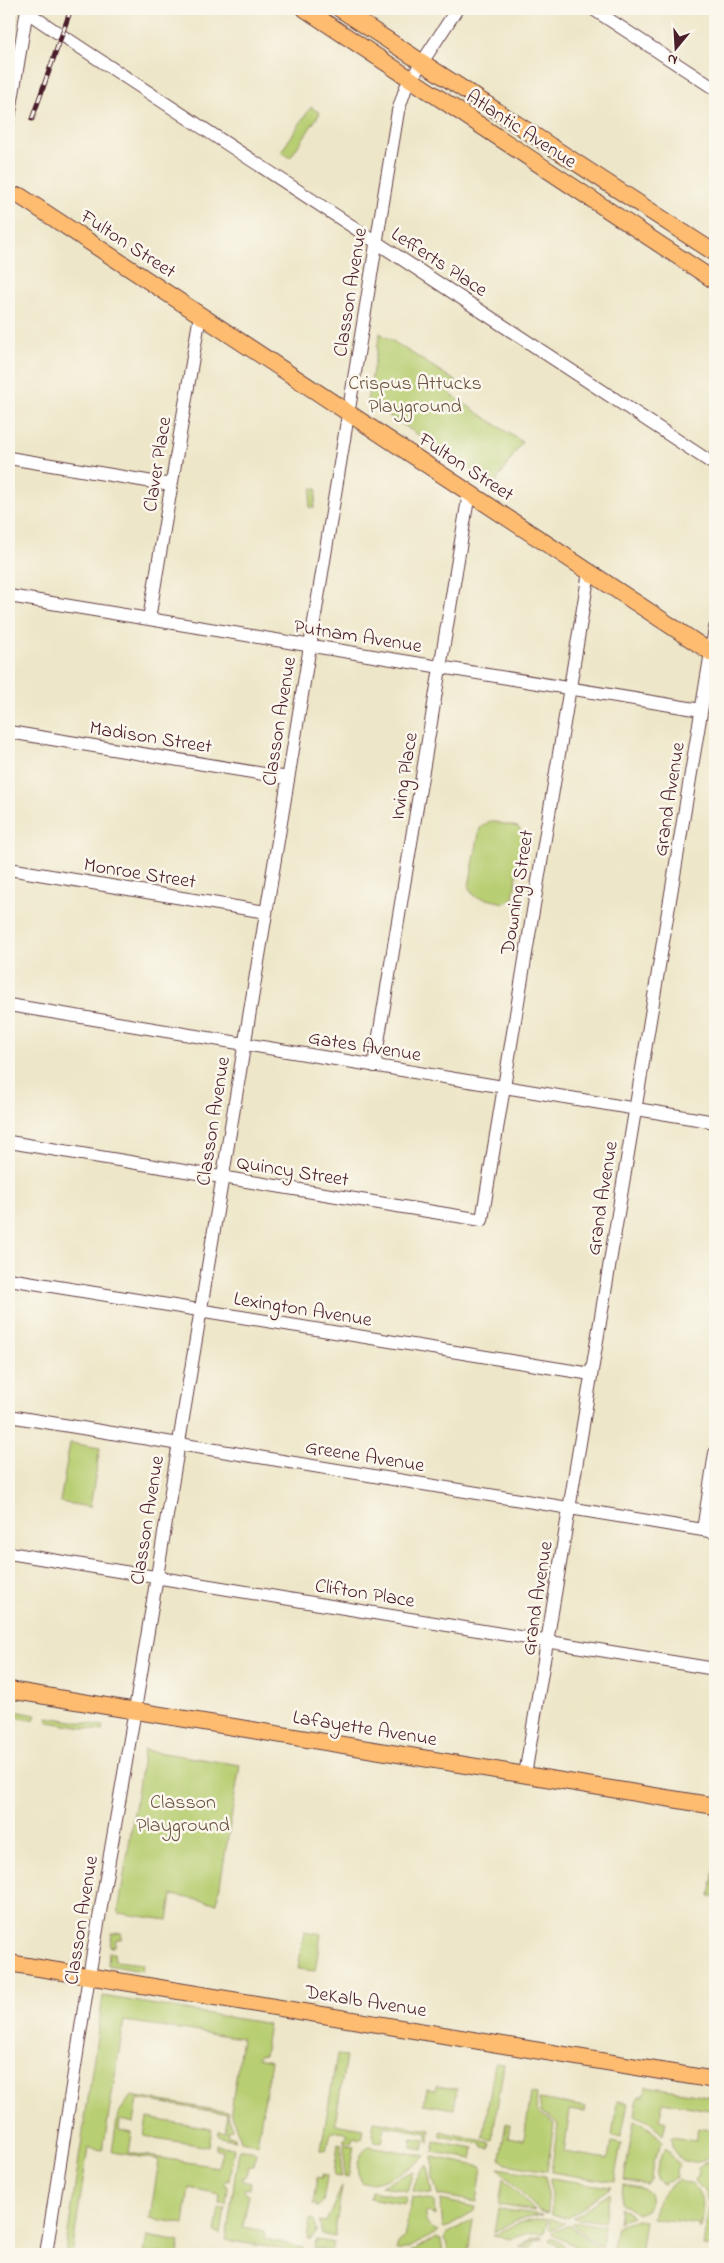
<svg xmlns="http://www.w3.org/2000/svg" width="724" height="2263" viewBox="0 0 724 2263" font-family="'Indie Flower',sans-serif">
<rect width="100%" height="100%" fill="#fbf7ec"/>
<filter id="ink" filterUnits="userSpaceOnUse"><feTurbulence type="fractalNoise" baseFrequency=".02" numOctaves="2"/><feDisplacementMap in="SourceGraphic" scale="10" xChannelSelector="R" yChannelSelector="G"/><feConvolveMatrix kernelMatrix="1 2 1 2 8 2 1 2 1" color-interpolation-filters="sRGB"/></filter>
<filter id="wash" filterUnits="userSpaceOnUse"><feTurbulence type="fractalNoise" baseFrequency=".0096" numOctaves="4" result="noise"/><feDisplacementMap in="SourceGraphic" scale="20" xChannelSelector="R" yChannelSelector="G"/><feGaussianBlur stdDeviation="1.12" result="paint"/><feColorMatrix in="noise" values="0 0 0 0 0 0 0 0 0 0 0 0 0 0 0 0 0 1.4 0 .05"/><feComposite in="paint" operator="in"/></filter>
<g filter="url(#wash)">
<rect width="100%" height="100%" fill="#ede6c8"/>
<!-- green -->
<path fill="#b8ce72" stroke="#81764e" d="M311 107 320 113 290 158 281 152Z
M380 333 457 382 450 394 522 442 494 485 367 401Z
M312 488 317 489 314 508 309 507Z
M490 821 518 827 524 836 513 898 504 903 474 896 469 886 480 828Z
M70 1443 100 1448 90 1507 60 1502Z
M9 1710 36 1715 34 1720 9 1716Z
M48 1717 103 1726 102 1731 48 1722Z
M144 1750 240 1765 217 1903 172 1895 168 1920 118 1913Z
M715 1861V1897L710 1896Z
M304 1931 321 1934 315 1971 298 1969Z
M112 1933 122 1934 121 1939H116L115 1946H112V1948L110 1947Z
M109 1953H114L115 1961 143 1964 142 1971 108 1965Z
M103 1996 269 2024 264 2055 260 2054 258 2058 271 2061 257 2144 240 2141 231 2111 242 2038 124 2021 103 2150 88 2148 72 2254H65Z
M337 2055 346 2056 335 2124 363 2129 361 2139 353 2137 351 2143 343 2141 348 2135 342 2131 331 2132 329 2136 326 2151 321 2150Z
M495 2063 504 2064 492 2140 483 2138Z
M437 2086 457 2089 454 2109 424 2104 427 2089 436 2090Z
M646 2086 715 2097V2111L663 2102 659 2120 666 2122 663 2134 651 2123 635 2115 638 2097 645 2095Z
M531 2093 537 2094C534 2117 540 2112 554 2124L547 2171 506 2164 500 2159 506 2123 510 2125 508 2137 524 2140Z
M131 2096 228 2112 232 2129 227 2132 229 2137 233 2136 235 2140 220 2137 218 2135 219 2131 225 2132 228 2114 138 2099 134 2123 120 2120 119 2130 132 2133 129 2153 218 2167 222 2150 216 2149V2145L234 2148 229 2181 226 2180 225 2185 228 2186 226 2204 219 2203 220 2194 189 2188 184 2224 150 2218 159 2160 112 2152 118 2114Z
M539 2099 586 2107 585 2112 570 2110 564 2152 608 2159 611 2142 621 2144 614 2182 551 2172 558 2124 541 2112Z
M617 2101 628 2103 621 2138 612 2136Z
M147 2118 212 2129 209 2147 144 2136Z
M634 2120 649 2128 663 2141 653 2161 651 2180 647 2185 624 2181Z
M374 2121 430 2130 429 2143 427 2141V2133L385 2126 382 2142 375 2141 372 2135Z
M699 2127 715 2130C715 2142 714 2160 698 2162 692 2163 689 2160 683 2162L672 2147 671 2137 696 2141Z
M441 2131 491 2143 490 2148 482 2147V2144L441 2136Z
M412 2138 425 2140 423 2150 411 2147Z
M435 2141 474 2148 472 2159 433 2152Z
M338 2143 341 2144V2177L334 2176Z
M344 2144 354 2146 348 2178 344 2177Z
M369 2146 426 2156C410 2169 383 2185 362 2183 354 2169 357 2156 369 2146Z
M666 2148 679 2165 676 2170 677 2178 663 2184 657 2179C656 2167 659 2157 666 2148Z
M239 2149 256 2152 254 2166 249 2165 245 2177H242V2181L251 2183 250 2189 244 2188V2192L249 2194 243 2227 265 2231V2239L303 2247 302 2253 226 2240Z
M715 2154V2195L709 2202 704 2191 695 2181 699 2173 698 2167 711 2160Z
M433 2157 482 2167 477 2202 438 2195 433 2178Z
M427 2165 432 2194 413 2191C416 2182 418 2169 427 2165Z
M498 2168 546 2176 548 2213 539 2211Z
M413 2171 407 2191 381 2186Z
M322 2175 327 2176 323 2202 317 2208V2204H313L317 2177 322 2178Z
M503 2178 535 2211 499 2205Z
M550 2178 611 2187 568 2218 552 2214Z
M679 2180 686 2184 693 2183C704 2202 705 2206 701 2228H699L700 2224 652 2218C656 2200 664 2189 679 2180Z
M623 2185C637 2187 660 2189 646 2210L638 2214 621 2203Z
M342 2187 334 2237 322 2235 319 2221 326 2222Z
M371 2191 406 2197 405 2204 370 2198Z
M610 2193 604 2222 573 2218Z
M412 2197 434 2200 435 2216 428 2212 425 2213C424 2223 430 2229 438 2232L409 2248 396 2251 398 2243 404 2238Z
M440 2200 475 2207 474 2211 445 2228 443 2227Z
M620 2207 632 2216 618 2222Z
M709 2207 715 2214 714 2248 703 2246Z
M219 2208H225L221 2234 215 2233Z
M498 2209 543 2215 516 2220 494 2232Z
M550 2217 565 2223 551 2230 549 2228Z
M548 2218 544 2233H528L511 2239 493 2236 517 2223Z
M310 2219 314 2220 316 2232 311 2239H307Z
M473 2219 468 2254H449L445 2238 447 2234Z
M636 2220 645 2221 640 2254H612L617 2226Z
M578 2222 604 2226 601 2248 572 2224Z
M569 2225 589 2240 600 2251 599 2254C587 2254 565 2240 552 2235V2232Z
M147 2236 180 2242 178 2254H144Z
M543 2236V2239L535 2241 529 2249 523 2248 530 2242 541 2238C534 2238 526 2242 522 2248L519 2247 531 2238Z
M436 2238 441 2240 443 2254 411 2252Z
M552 2238 560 2242 570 2254 560 2253 558 2246 550 2240Z
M316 2240 334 2243 332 2252 314 2248Z"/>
</g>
<g filter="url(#ink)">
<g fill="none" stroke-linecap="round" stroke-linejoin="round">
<defs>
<path id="minor" d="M593 9 715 89
M27 12 64 37
M69 40 715 465
M9 118 27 9
M9 458 171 485
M9 596 701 710
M149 619 200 315
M9 732 288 778
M9 869 266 912
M9 1005 715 1122
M374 1066 469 493
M9 1142 482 1220 589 572
M9 1279 591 1374
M9 1416 715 1532
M703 1530 715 1453
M9 1553 715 1669
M525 1775 715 628
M46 2254 89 1976 135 1710 398 111 406 87 457 9"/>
<path id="major" d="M305 9 715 281
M340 9 715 253
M20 196 715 655
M9 1690 715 1806
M9 1963 715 2080"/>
</defs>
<!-- minor casing -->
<use href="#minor" stroke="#623d43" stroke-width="14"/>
<!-- major casing -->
<use href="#major" stroke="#623d43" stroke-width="18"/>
<!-- minor -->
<use href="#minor" stroke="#fff" stroke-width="12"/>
<!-- major -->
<use href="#major" stroke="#fdbc6f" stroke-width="16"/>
<defs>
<path id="rail" d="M32 119 71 9"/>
</defs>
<!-- rail casing -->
<use href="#rail" stroke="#4a1f2b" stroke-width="5"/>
<!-- rail -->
<use href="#rail" stroke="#fbf7ec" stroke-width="3" stroke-dasharray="9" stroke-linecap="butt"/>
</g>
</g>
<g text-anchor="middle" stroke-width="5" stroke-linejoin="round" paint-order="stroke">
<!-- street labels -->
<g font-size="20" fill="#4a1f2b" stroke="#fbf7ec">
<text transform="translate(522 128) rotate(33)" y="7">Atlantic Avenue</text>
<text transform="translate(129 243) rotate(33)" y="7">Fulton Street</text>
<text transform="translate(440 261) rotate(33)" y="7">Lefferts Place</text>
<text transform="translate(349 292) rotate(-81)" y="7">Classon Avenue</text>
<text transform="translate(156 464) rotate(-81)" y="7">Claver Place</text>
<text transform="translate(467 466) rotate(33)" y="7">Fulton Street</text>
<text transform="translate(358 635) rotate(9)" y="7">Putnam Avenue</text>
<text transform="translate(278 721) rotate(-81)" y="7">Classon Avenue</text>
<text transform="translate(151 736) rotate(9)" y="7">Madison Street</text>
<text transform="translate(403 776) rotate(-81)" y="7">Irving Place</text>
<text transform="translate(668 799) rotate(-81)" y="7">Grand Avenue</text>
<text transform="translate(140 872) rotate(9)" y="7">Monroe Street</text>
<text transform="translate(516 892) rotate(-81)" y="7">Downing Street</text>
<text transform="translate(365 1045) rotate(9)" y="7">Gates Avenue</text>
<text transform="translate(212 1121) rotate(-81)" y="7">Classon Avenue</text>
<text transform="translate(293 1170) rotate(9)" y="7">Quincy Street</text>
<text transform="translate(601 1198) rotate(-81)" y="7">Grand Avenue</text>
<text transform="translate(303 1308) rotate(9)" y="7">Lexington Avenue</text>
<text transform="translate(365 1455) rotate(9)" y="7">Greene Avenue</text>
<text transform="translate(146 1520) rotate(-81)" y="7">Classon Avenue</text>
<text transform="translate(365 1592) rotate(9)" y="7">Clifton Place</text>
<text transform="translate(536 1598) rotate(-81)" y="7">Grand Avenue</text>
<text transform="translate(365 1727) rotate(9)" y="7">Lafayette Avenue</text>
<text transform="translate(80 1920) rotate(-81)" y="7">Classon Avenue</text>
<text transform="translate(366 2000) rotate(9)" y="7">DeKalb Avenue</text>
</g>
<!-- park labels -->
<g font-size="20" fill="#6b5440" stroke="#fbf7ec">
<text x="415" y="389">Crispus Attucks<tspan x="415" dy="23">Playground</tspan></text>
<text x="183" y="1808">Classon<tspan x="183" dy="23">Playground</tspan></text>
</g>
</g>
<!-- margin -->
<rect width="724" height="2263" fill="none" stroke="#fbf7ec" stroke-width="30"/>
<!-- north arrow -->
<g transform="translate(676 48) rotate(198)" stroke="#fbf7ec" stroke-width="4" paint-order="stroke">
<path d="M0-4L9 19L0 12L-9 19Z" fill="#4a1f2b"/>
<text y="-8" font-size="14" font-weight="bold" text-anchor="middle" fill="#4a1f2b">N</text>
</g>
</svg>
